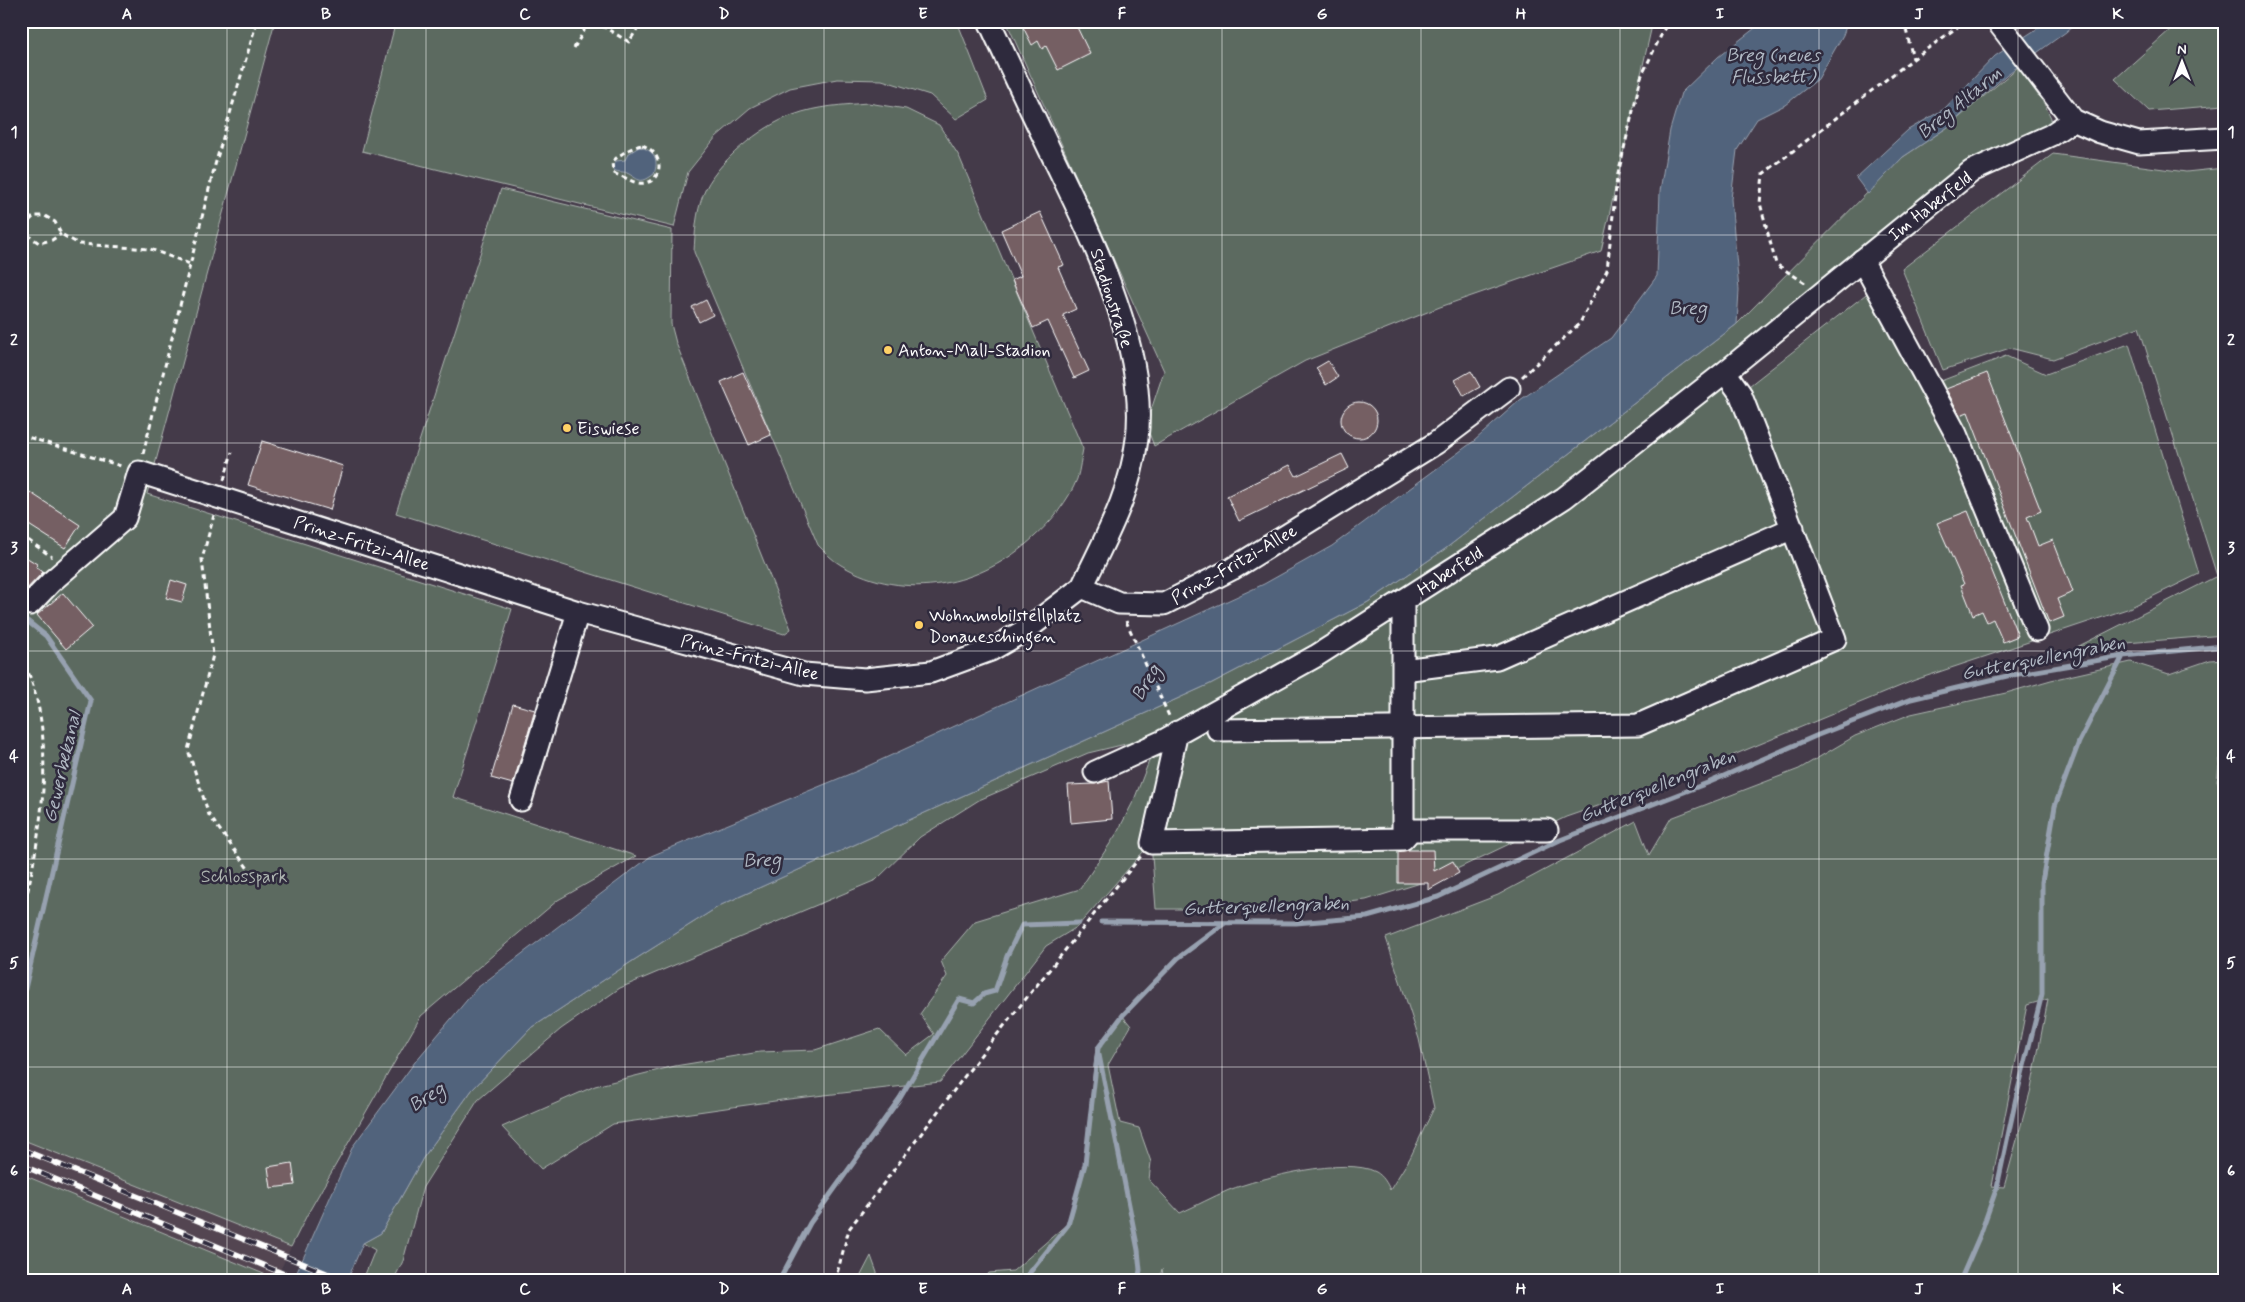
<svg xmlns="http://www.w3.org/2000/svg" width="2245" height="1302" viewBox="0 0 2245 1302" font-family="Mynerve,sans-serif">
<rect width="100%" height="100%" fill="#443a49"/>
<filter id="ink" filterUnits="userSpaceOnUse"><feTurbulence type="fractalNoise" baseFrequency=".02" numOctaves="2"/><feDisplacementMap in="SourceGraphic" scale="10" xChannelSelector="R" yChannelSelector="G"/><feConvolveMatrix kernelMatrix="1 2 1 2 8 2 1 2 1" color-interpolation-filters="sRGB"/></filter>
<g filter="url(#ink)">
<!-- built -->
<path fill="#534551" d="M21 1139 291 1247 276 1279 21 1174Z"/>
<!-- green -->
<path fill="#5b6a60" stroke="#adb4b0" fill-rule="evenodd" d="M21 21H275L147 494 512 609 453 797 636 856 558 900 421 1016 307 1215 291 1247 21 1139Z
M396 21H957L988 100 956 119 930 95 882 80 837 79 790 88 750 108 716 137 688 172 674 227 362 151Z
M1006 21H1653L1601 251 1440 307 1305 361 1154 446 1146 425 1164 371Z
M2180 21H2224V105L2149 111 2115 79Z
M2018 67 2045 105 2051 118V135L1972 171 1725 372 1740 393 1884 280 1933 384 2006 356 2046 374 2129 344 2199 574 2127 609 1915 680 1673 780 1566 817 1440 877 1366 900 1292 909H1156L1151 843 1077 927 1046 946 940 1082 789 1099 613 1124 541 1169 502 1127 595 1086 675 1066 760 1052 815 1050 879 1029 906 1055 934 1034 920 1014 947 976 941 961 975 921 1080 889 1117 833 1134 800 1151 756 1171 754 1176 732 1088 753 979 800 920 837 876 880 620 988 561 1029 478 1100 423 1187 403 1261 393 1281H375L364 1277 375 1250 363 1243 381 1233 423 1158 472 1090 530 1029 634 960 721 905 1210 684 1368 602 1445 549 1737 324 1903 157 1948 127Z
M868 103 906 109 939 125 959 156 1083 449C1081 458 1080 469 1077 479 1069 500 1051 522 1034 537 982 586 905 603 841 565 832 560 825 552 818 545L694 252C695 233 696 213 703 195 715 163 761 126 793 115 817 106 843 105 868 103Z
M2053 154 2186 172 2224 168V635L2077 647 2217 576 2139 327 2053 359 2010 348 1943 370 1902 269Z
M501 189 672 230 671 324 676 343 791 629 784 634 396 513Z
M2224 659V737L2222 738 2217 782 2224 783V1281H1164L1162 1269 1159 1281H983L989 1273 1013 1271 1067 1224 1084 1163 1096 1048 1122 1015 1131 1026 1108 1065 1120 1123 1139 1128 1151 1162 1149 1180 1180 1213C1196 1206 1212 1197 1229 1190 1260 1178 1346 1156 1376 1172 1383 1176 1387 1183 1390 1190L1410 1158 1434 1108 1419 1039 1386 938 1498 895 1636 821 1649 855 1671 818 1799 769 1855 736 1911 714 2006 693 2051 680 2131 662 2169 674 2210 660ZM2048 999 2031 1089 2004 1187 1991 1186 2027 1005Z
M21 1174 276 1279 275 1281H21Z
M871 1256 880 1281H858Z"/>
<!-- water -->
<path fill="#51637b" stroke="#97a1b0" d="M1764 21H1848L1843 35 1818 79 1785 105 1757 119 1737 150 1731 199 1739 290 1737 324 1445 549 1368 602 1210 684 721 905 634 960 530 1029 472 1090 423 1158 381 1233 363 1243 347 1281H293L353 1146 415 1062 477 988 651 856 857 771 1264 584 1332 546 1474 441 1520 400 1611 338 1657 276 1660 191 1670 130 1681 93 1718 57Z
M2049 21H2078L2066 32 2006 75 1948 127 1903 157 1868 194 1856 178 1908 130 1944 109 1995 56Z
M639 147C655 150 659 160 654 174 639 186 638 178 627 173 623 171 619 173 614 170L613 167 616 161 625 160 628 154Z"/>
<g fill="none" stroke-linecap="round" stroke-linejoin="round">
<!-- stream -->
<path stroke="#97a1b0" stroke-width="5" d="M21 616 46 636 91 701 21 1006
M1101 922 1296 923 1367 917 1438 897 1560 840 1710 782 1818 735 1911 699 2007 676 2123 656 2224 646
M1099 1055 1138 1250 1140 1270 1138 1281
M779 1281 810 1223 900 1098 959 999 974 1003 984 994 995 991 1007 956 1022 925 1079 923
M1023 1281 1068 1225 1085 1164 1098 1048 1123 1015 1178 958 1225 923
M1960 1281 1980 1235 1997 1187 2016 1098 2042 994V882L2055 806 2079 742 2123 656"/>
</g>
<!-- building -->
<path fill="#755e64" stroke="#fff" d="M1020 21H1074L1090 54 1058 70 1046 46 1042 49 1038 41 1032 45Z
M1040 212 1064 265 1058 267 1076 309 1063 315 1089 371 1074 378 1048 321 1033 328 1012 280 1021 276 1001 230Z
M706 300 713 315 699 322 692 307Z
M1328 361 1338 377 1326 385 1316 368Z
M1471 371 1480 387 1464 396 1455 380Z
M743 372 771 435 749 445 721 382Z
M1987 373 2041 511 2027 517 2038 546 2053 540 2073 592 2057 599 2064 617 2049 623 1968 412 1960 415 1946 389Z
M1341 420a18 18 0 1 1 36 0a18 18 0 1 1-36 0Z
M262 441 343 466 330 510 248 485Z
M1342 454 1349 468 1239 521 1227 496 1290 465 1296 476Z
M28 491 80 525 65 548 21 520V501Z
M1968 511 2018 636 2003 642 1993 619 1987 622 1982 611 1973 615 1961 585 1964 584 1937 523Z
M21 554 37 564 36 567 43 572 21 595Z
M171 580 187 585 182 602 166 598Z
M63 593 92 627 66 649 37 615Z
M513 704 535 710 513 784 491 778Z
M1109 781 1112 819 1071 823 1068 785 1094 784Z
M1408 850H1433L1434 871 1453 861 1459 873 1428 890V883H1398V852Z
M292 1163 295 1185 271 1188 268 1167Z"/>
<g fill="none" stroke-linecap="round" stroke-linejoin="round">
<defs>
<path id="minor" d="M989 21C1011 69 1034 117 1057 165 1094 242 1148 351 1137 439 1130 496 1106 536 1082 587
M1997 21 2073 120 2100 132 2139 143 2224 138
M1862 260 1956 434 2037 630
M30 604 51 582 125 518 139 472 578 612 804 674 865 679 931 672 991 650 1027 629 1082 587 1119 603 1164 604 1232 569 1436 443 1509 388
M1403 670 1497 658 1793 528
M1218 730 1638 725 1835 639 1740 393 1725 372
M1177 732 1152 843 1403 839 1411 830H1547
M1095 772 1163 741 1316 656 1564 498 1725 372 1972 171 2051 135 2073 120
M521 800 578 612
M1403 839V602"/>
</defs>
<!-- minor casing -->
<use href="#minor" stroke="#fff" stroke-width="25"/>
<!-- path -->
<path stroke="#fff" stroke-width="3" stroke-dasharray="5 4" stroke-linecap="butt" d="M594 21 629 42 642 21
M1904 21 1913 59
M574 48 584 31V25L578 21
M642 145C669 155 661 187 638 183 632 182 629 179 623 177 619 175 616 175 613 172L612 162C619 155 631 147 642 145Z
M22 227 28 235 39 243 52 240 61 234
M23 227 34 216H45L55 222 61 234 79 244 150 249 190 264
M1805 283 1776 264 1760 203 1763 174 1913 59 1966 21
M1522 377 1580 323 1607 270 1617 178 1641 77 1668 21
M21 435 121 466
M143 454 215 165 257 21
M224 480 232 452
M214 515 202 559 213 655 188 750 209 815 249 870
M21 535 52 557
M1126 621 1169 716
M21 657C61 732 40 841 21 920
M835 1281 849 1229 983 1052 1141 856"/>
<!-- minor -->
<use href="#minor" stroke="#2f2a3d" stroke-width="21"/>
<defs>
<path id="rail" d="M21 1149 346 1281
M21 1165 301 1281"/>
</defs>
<!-- rail casing -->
<use href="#rail" stroke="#fff" stroke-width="5.5"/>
<!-- rail -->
<use href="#rail" stroke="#2f2a3d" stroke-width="4" stroke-dasharray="11" stroke-linecap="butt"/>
</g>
</g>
<!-- grid -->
<path fill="none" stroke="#fff" stroke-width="1" stroke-opacity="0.55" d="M227 21V1281M426 21V1281M625 21V1281M824 21V1281M1023 21V1281M1222 21V1281M1421 21V1281M1620 21V1281M1819 21V1281M2018 21V1281M21 235H2224M21 443H2224M21 651H2224M21 859H2224M21 1067H2224"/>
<!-- markers -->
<g fill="#ffd166" stroke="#2f2a3d" stroke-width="2">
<circle cx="888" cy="350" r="5"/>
<circle cx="567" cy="428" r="5"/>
<circle cx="919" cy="625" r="5"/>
</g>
<g text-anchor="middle" stroke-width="5" stroke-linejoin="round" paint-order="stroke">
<!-- street labels -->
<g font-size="18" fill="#fff" stroke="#2f2a3d">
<text transform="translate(1930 206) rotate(-38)" y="6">Im Haberfeld</text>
<text transform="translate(1112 298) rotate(72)" y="6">Stadionstraße</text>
<text transform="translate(362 543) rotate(18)" y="6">Prinz-Fritzi-Allee</text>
<text transform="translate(1234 564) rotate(-30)" y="6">Prinz-Fritzi-Allee</text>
<text transform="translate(1450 571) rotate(-33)" y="6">Haberfeld</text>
<text transform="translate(750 657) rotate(14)" y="6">Prinz-Fritzi-Allee</text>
</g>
<!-- poi labels -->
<g font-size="18" fill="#fff" stroke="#2f2a3d" text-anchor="start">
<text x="898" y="356">Anton-Mall-Stadion</text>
<text x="577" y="434">Eiswiese</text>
<text x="929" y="621">Wohnmobilstellplatz<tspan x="929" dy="21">Donaueschingen</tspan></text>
</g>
<!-- park labels -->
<g font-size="18" fill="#adb4b0" stroke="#2f2a3d">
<text x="244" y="882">Schlosspark</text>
</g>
<!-- water labels -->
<g font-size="19" font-style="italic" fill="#b1b9c4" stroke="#2f2a3d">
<text x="1773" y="61">Breg (neues<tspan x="1773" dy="22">Flussbett)</tspan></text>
<text transform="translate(1959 102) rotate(-39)" y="7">Breg Altarm</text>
<text x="1688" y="314">Breg</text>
<text transform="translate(2043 657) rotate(-11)" y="7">Gutterquellengraben</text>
<text transform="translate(1145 682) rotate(-59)" y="7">Breg</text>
<text transform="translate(61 767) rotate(-77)" y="7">Gewerbekanal</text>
<text transform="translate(1657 785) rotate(-22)" y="7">Gutterquellengraben</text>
<text transform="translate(762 859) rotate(-2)" y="7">Breg</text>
<text transform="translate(1266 905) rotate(-2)" y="7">Gutterquellengraben</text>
<text transform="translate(426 1096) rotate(-32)" y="7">Breg</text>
</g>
</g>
<!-- margin -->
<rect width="2245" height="1302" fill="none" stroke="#2f2a3d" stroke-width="55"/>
<!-- north arrow -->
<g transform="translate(2182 62)" stroke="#2f2a3d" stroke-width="4" paint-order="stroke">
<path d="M0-4L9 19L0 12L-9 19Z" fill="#ffffff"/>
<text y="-8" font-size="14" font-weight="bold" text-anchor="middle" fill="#ffffff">N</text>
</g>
<rect x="28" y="28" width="2190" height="1246" fill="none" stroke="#fff" stroke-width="2"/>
<g font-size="16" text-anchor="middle" font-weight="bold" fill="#fff">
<text x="127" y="19">A</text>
<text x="326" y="19">B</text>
<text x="525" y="19">C</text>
<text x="724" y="19">D</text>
<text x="923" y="19">E</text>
<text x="1122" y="19">F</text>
<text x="1322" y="19">G</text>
<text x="1521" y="19">H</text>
<text x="1720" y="19">I</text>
<text x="1919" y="19">J</text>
<text x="2118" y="19">K</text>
<text x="14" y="137">1</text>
<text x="2231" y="137">1</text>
<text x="14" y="345">2</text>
<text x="2231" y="345">2</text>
<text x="14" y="553">3</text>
<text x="2231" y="553">3</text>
<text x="14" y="761">4</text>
<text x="2231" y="761">4</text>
<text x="14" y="968">5</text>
<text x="2231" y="968">5</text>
<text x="14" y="1176">6</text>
<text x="2231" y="1176">6</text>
<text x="127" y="1294">A</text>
<text x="326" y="1294">B</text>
<text x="525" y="1294">C</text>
<text x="724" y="1294">D</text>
<text x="923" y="1294">E</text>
<text x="1122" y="1294">F</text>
<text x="1322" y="1294">G</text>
<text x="1521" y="1294">H</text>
<text x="1720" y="1294">I</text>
<text x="1919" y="1294">J</text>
<text x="2118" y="1294">K</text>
</g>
</svg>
